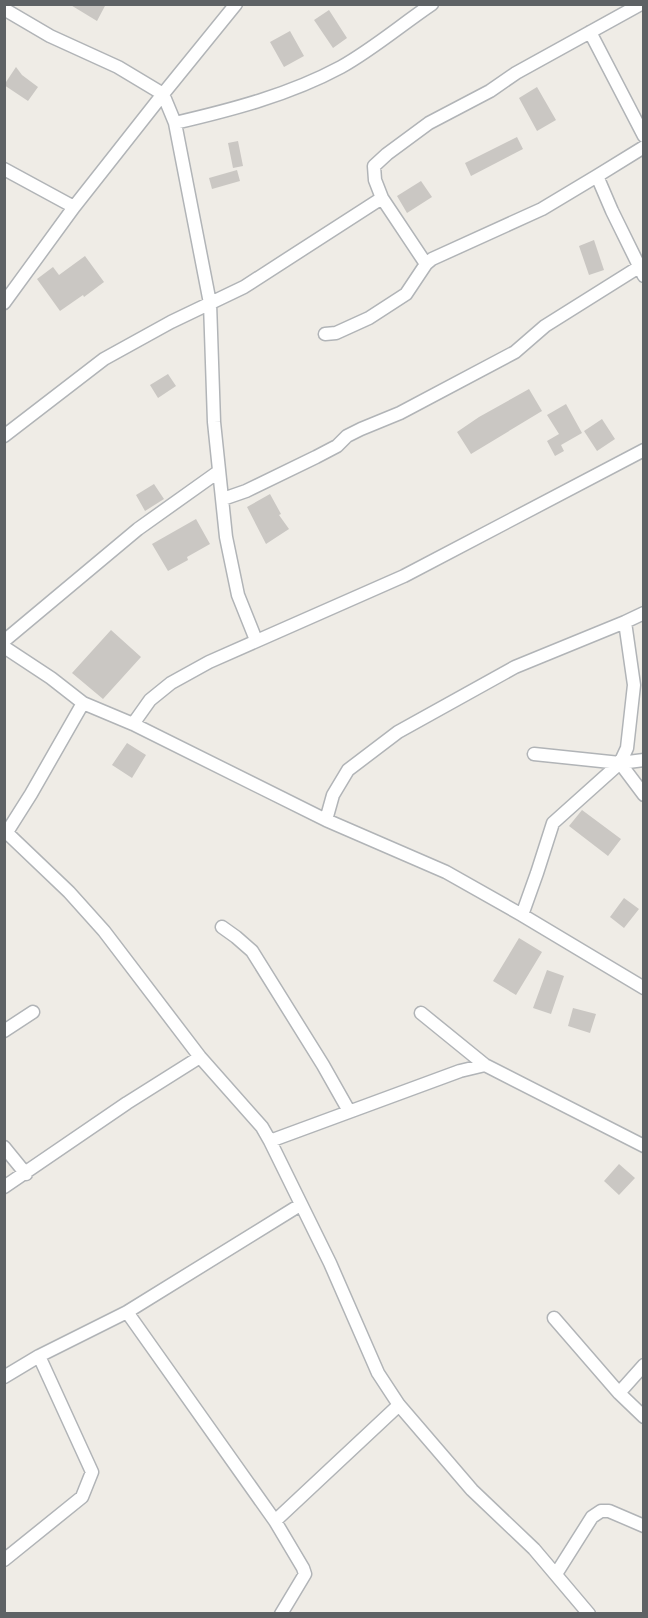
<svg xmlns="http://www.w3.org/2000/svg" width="648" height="1618" viewBox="0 0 648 1618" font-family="'PT Sans Narrow',sans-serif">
<rect width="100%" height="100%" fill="#efece6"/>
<!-- building -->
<path fill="#cac7c3" d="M69 4H106L97 21Z
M329 10 347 38 333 48 314 20Z
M290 31 304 56 284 67 270 42Z
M16 67 22 75 38 87 28 101 4 85Z
M537 87 556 120 537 131 519 98Z
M517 137 523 149 471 176 465 163Z
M238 141 243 166 233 168 228 143Z
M237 170 240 181 212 189 209 178Z
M421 181 432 197 407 213 397 196Z
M594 240 604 270 589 275 579 246Z
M85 256 104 282 84 297 83 295 60 311 37 279 53 267 59 275Z
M168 374 176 386 158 398 150 385Z
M529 389 542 411 471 454 457 432 479 417Z
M566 404 582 433 561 445 564 451 555 456 547 441 559 434 547 415Z
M602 419 615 439 597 451 584 431Z
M154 484 164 499 145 511 136 495Z
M270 494 281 514 279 515 289 529 266 544 247 507Z
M196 519 210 544 187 557 188 560 168 571 152 544Z
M111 630 141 657 103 699 72 673Z
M127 743 146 755 132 778 112 765Z
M582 810 621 839 608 856 569 826Z
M624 898 639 909 624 928 610 917Z
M519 938 542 952 516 995 493 981Z
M547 970 564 976 551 1014 533 1008Z
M573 1008 596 1014 590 1033 568 1026Z
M619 1164 635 1178 619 1195 604 1181Z"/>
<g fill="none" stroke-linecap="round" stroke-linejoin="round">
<defs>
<path id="street" d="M4 9 50 36 118 67 163 94 175 123 210 303 214 422 226 537 238 595 256 640
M590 32 644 136
M175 123C231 110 289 95 341 67 373 49 401 25 432 4
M4 169 74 207
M597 176 612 211 644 276
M426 264 382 198 375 180 374 166 387 154 429 123 490 91 516 73 641 4
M4 303 74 207 163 94 236 4
M325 334 336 333 369 318 406 294 426 264 432 259 542 209 597 176 644 147
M4 436 104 359 171 322 244 287 382 198
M223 499 246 491 316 457 337 446 347 436 361 429 400 413 515 352 545 326 639 267
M4 641 138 529 218 472
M4 647 51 678 83 703 133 724 326 820 446 872 522 915 644 988
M133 724 150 700 171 683 209 662 404 576 644 450
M534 754 620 763 644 760
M620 763 644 795
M326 820 333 795 348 770 398 732 515 667 625 622 644 613
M4 830 69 892 104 931 200 1057 262 1127 270 1141 330 1263 378 1373 399 1405 472 1490 534 1549 589 1614
M7 832 31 794 83 703
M522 915 537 873 553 823 620 763 627 748 634 685 625 622
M222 927 236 937 252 951 323 1065 349 1111
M421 1013 485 1065 644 1146
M4 1031 33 1012
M270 1141 460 1071 485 1065
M4 1147 26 1174
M4 1187 127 1103 200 1057
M127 1312 275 1521 303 1568 305 1574 281 1614
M554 1318 619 1393 644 1417
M4 1377 39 1356 127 1312 300 1205
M619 1393 644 1365
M275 1521 399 1405
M4 1560 82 1497 92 1472 39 1356
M556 1574 592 1517 601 1511H609L644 1526"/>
</defs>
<!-- street casing -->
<use href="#street" stroke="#b1b4b7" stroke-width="15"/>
<!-- street -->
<use href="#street" stroke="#fff" stroke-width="12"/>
</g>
<!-- border -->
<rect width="648" height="1618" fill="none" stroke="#5e6265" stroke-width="12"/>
</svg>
